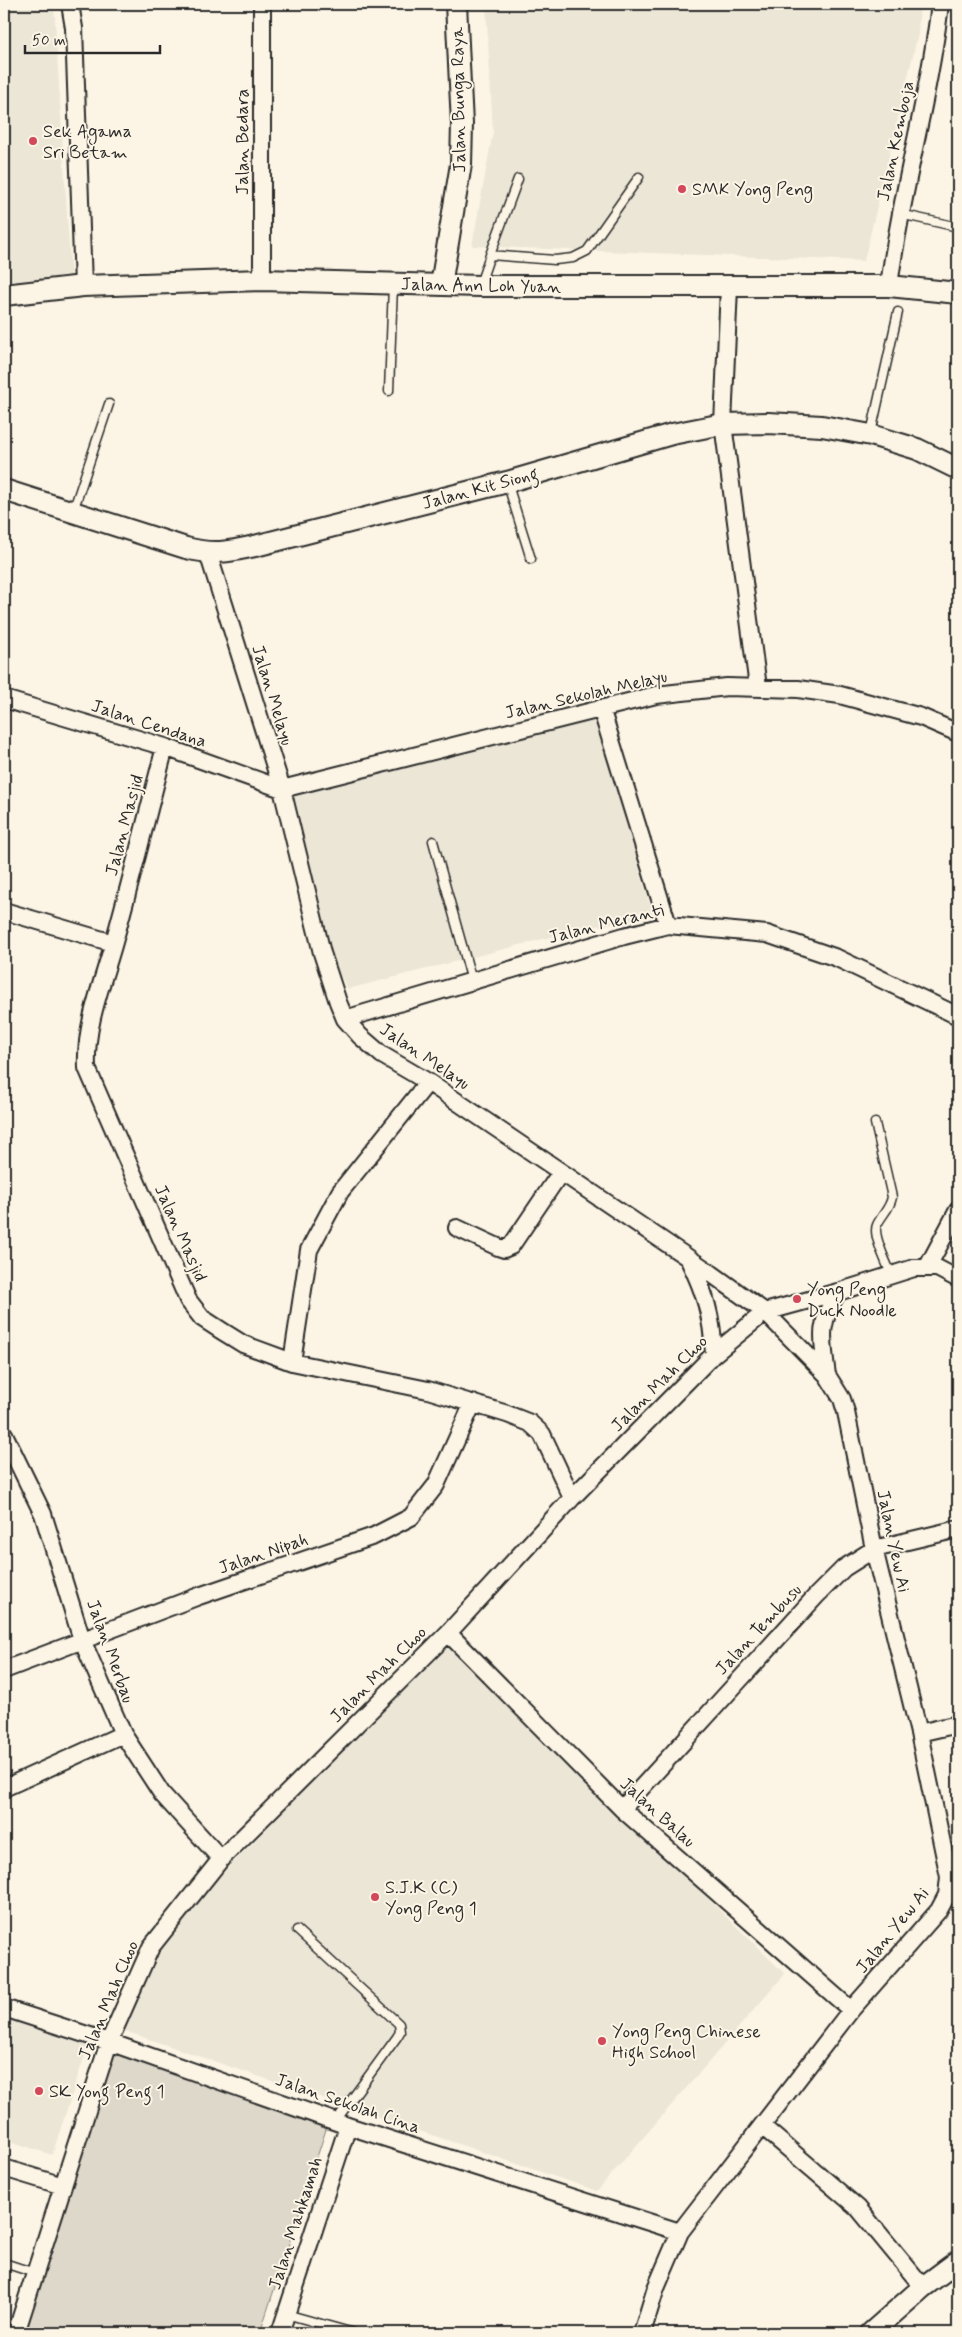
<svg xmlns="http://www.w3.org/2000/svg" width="962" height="2337" viewBox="0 0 962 2337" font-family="Mynerve,sans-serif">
<rect width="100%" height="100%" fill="#fcf5e5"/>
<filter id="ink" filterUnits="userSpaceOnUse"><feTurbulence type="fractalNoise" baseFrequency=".02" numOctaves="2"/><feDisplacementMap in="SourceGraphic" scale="10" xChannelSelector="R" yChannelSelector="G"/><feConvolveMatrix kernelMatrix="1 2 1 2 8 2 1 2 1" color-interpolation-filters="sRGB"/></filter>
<g filter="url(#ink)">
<!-- built -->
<path fill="#ece6d7" d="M4 4H54L71 279 4 285Z
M486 4H920L918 34 864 261 472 246 493 132Z
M591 702 653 916 586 928 348 989 328 955 282 780Z
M445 1642 785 1974 597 2191 116 2028 156 1943Z
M4 2015 89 2043 52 2155 4 2139Z"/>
<!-- green -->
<path fill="#ded8ca" stroke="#84827a" d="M107 2045 330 2117 260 2333H14Z"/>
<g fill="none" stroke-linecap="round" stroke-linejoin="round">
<defs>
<path id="service" d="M900 214 958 227
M490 255 518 179
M480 284 490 255 555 260 573 258 587 251 639 177
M389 391 393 285
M871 433 898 312
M507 482 531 559
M73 511 109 404
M433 841 472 981
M875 1123 892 1197C890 1209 882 1214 877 1225 872 1235 887 1263 891 1274
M297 1930 399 2024 400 2032 397 2037 335 2122
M4 2263 35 2273
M286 2314 354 2333"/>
<path id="minor" d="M70 4 74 28 83 286
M262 280V4
M889 286C901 191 929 99 940 4
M729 287 723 424 758 687
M208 553 282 789 322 953 338 1002 345 1019 360 1036 382 1055 428 1082 712 1274 765 1312 827 1375 842 1399 846 1412 874 1549 919 1733 949 1877 947 1895 939 1910 851 2010 680 2232 656 2288 642 2333
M4 699 165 747 282 789 656 695 727 687 798 689 840 695 921 717 958 733
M601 708 668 925
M165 747C148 812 132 877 114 942 102 985 85 1024 87 1068L188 1300 202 1318 222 1331 243 1344 292 1362 428 1390 507 1414 530 1423 542 1434 572 1498
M4 911 113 943
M345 1019 624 936 668 925 767 934 837 958 958 1016
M457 1228 498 1247 504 1249 511 1246 561 1172
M688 1258C705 1292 712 1316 714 1354
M928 1266 958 1210
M292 1362 309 1250 340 1192 428 1082
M827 1375C822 1339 818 1324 838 1292
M4 1434 43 1514 82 1640 123 1734 162 1794 221 1859
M448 1633 622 1809 851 2010
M4 1670 199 1596 374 1536 411 1517 436 1485 473 1403
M919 1733 958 1724
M4 1788 123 1734
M622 1809 816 1596 844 1568 874 1549 958 1529
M4 2008 109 2042 348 2126 680 2232
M762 2126 858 2208 923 2287
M4 2168 63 2186
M16 2333 109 2042 151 1947 221 1859 448 1633 572 1498 714 1354 765 1312 838 1292 914 1268H937L958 1279
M280 2333 348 2126"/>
<path id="tertiary" d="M441 285 461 164 462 124 456 4
M4 295 83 286 262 280 480 286H889L958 293
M4 490 186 548C213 555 228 552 255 546L507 482 672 434 723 424 768 423 822 426 871 435 917 449 958 469
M871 2333 923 2287 958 2261"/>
</defs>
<!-- service casing -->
<use href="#service" stroke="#2b2b2b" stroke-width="11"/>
<!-- minor casing -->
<use href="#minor" stroke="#2b2b2b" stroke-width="20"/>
<!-- tertiary casing -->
<use href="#tertiary" stroke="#2b2b2b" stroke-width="24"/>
<!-- service -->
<use href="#service" stroke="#fcf5e5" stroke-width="8"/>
<!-- minor -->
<use href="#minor" stroke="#fcf5e5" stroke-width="16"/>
<!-- tertiary -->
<use href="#tertiary" stroke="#fcf5e5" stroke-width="20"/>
</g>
</g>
<!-- markers -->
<g fill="#d1495b" stroke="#fcf5e5" stroke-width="2">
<circle cx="33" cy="141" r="5"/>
<circle cx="682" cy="189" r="5"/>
<circle cx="797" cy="1299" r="5"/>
<circle cx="375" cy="1897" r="5"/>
<circle cx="602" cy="2041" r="5"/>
<circle cx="39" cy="2091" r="5"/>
</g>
<g text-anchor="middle" stroke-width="4" stroke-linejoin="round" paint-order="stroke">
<!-- street labels -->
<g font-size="18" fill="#2b2b2b" stroke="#fcf5e5">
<text transform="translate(458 100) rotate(-91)" y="6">Jalan Bunga Raya</text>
<text transform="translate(895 141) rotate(-78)" y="6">Jalan Kemboja</text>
<text transform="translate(242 142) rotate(-90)" y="6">Jalan Bedara</text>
<text transform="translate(481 285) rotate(1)" y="6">Jalan Ann Loh Yuan</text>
<text transform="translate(480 488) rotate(-15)" y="6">Jalan Kit Siong</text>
<text transform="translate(586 694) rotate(-13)" y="6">Jalan Sekolah Melayu</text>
<text transform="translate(273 695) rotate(73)" y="6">Jalan Melayu</text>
<text transform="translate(149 723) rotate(18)" y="6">Jalan Cendana</text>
<text transform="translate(124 825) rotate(-75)" y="6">Jalan Masjid</text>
<text transform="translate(606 923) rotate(-14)" y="6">Jalan Meranti</text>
<text transform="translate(425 1056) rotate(34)" y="6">Jalan Melayu</text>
<text transform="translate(181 1233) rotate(66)" y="6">Jalan Masjid</text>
<text transform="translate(659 1383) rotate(-45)" y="6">Jalan Mah Choo</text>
<text transform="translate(894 1541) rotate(78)" y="6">Jalan Yew Ai</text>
<text transform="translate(263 1553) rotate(-19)" y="6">Jalan Nipah</text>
<text transform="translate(758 1629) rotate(-47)" y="6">Jalan Tembusu</text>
<text transform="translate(111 1651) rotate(70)" y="6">Jalan Merbau</text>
<text transform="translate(378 1674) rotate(-45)" y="6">Jalan Mah Choo</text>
<text transform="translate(658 1812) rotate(42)" y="6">Jalan Balau</text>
<text transform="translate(892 1930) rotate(-51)" y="6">Jalan Yew Ai</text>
<text transform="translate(108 2000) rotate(-67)" y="6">Jalan Mah Choo</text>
<text transform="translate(348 2103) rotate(19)" y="6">Jalan Sekolah Cina</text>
<text transform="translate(295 2223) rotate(-72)" y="6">Jalan Mahkamah</text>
</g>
<!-- poi labels -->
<g font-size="18" fill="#2b2b2b" stroke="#fcf5e5" text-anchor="start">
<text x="43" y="137">Sek Agama<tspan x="43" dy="21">Sri Betam</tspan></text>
<text x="692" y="195">SMK Yong Peng</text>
<text x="807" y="1295">Yong Peng<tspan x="807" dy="21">Duck Noodle</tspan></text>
<text x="385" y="1893">S.J.K (C)<tspan x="385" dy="21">Yong Peng 1</tspan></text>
<text x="612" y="2037">Yong Peng Chinese<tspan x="612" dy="21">High School</tspan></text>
<text x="49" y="2097">SK Yong Peng 1</text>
</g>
</g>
<!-- margin -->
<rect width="962" height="2337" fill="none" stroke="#fcf5e5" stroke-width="20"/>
<rect x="10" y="10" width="942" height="2317" fill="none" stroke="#2b2b2b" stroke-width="2" filter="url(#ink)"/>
<!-- scale -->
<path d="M25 45v8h135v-8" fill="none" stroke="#2b2b2b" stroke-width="2.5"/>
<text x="32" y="45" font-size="15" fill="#2b2b2b" stroke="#fcf5e5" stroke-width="4" paint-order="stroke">50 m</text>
</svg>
